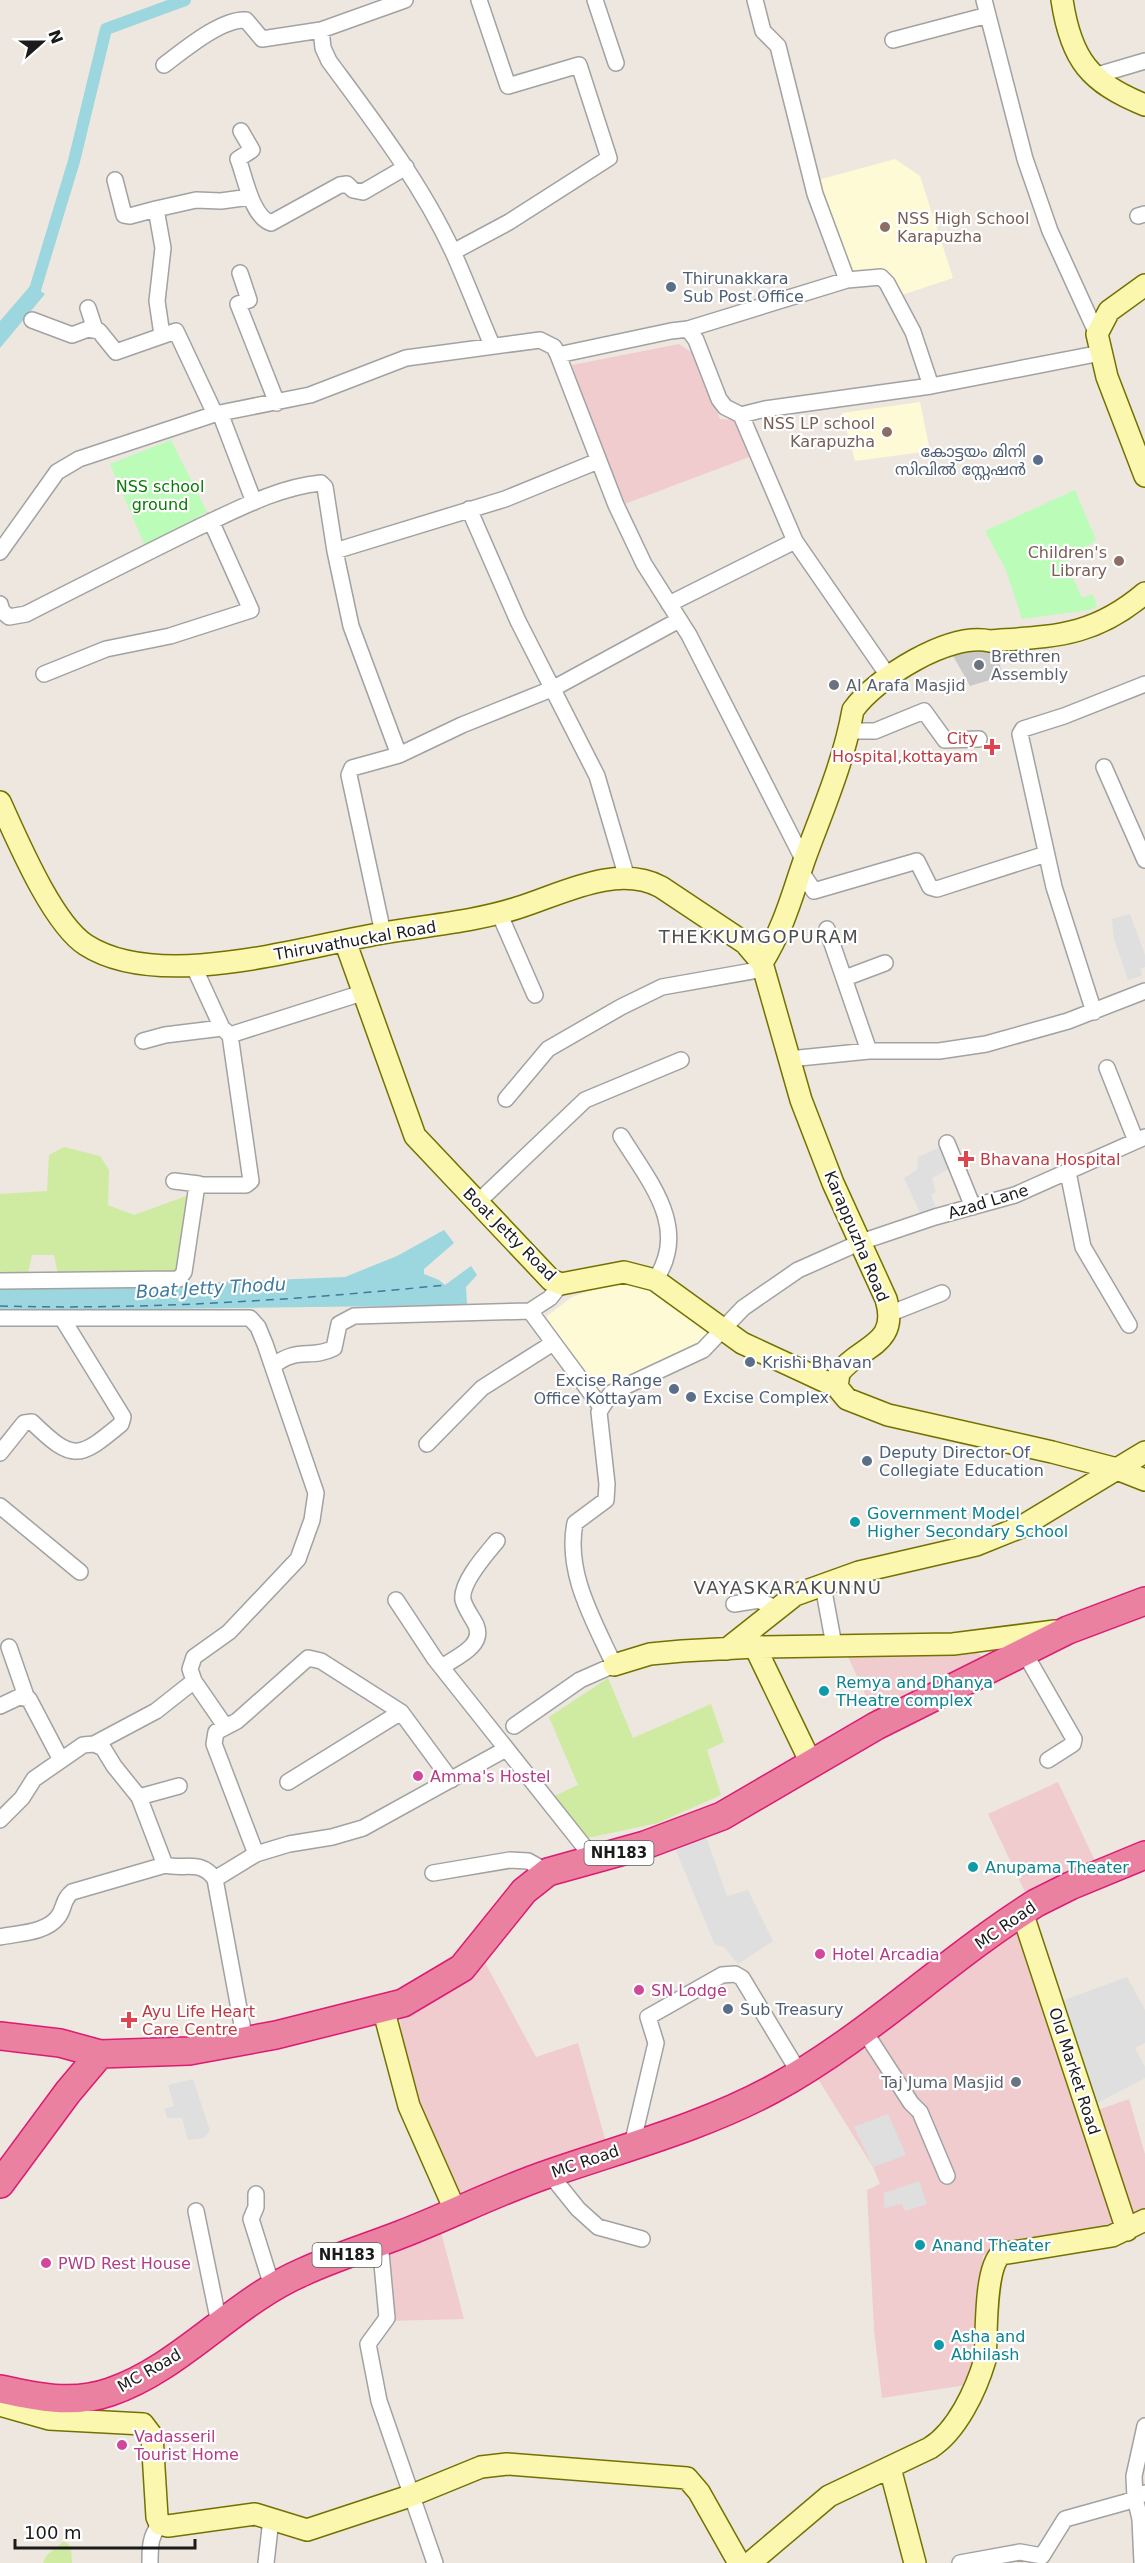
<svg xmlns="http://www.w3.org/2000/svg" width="1145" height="2563" viewBox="0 0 1145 2563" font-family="'DejaVu Sans','Noto Sans Malayalam',sans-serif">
<rect width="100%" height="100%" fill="#ede7df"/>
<!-- commercial -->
<path fill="#f0cccf" d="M679 344 694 354 720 419 737 420 752 456 622 505 586 412 572 365Z
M975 1646 983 1660 874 1714 844 1648Z
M1058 1782 1095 1861 1026 1894 988 1814Z
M1015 1919 1114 2225 997 2246 983 2256 975 2364 966 2385 882 2398 874 2330 867 2190 880 2184 873 2167 818 2079 948 1977Z
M481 1955 536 2057 578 2043 606 2142 453 2197 405 2066 399 2010Z
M1129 2099 1145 2154V2208L1132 2216 1095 2111Z
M441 2232 464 2319 389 2321 385 2272 389 2248Z"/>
<!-- education -->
<path fill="#fffad6" d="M895 159 920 176 953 278 902 295 892 277 872 273 850 279 818 180Z
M920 402 930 451 855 461 842 413Z
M624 1279 648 1283 716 1332 702 1347 597 1391 546 1317 572 1297Z"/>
<!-- religious -->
<path fill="#c9c9c9" d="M994 645 1003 676 970 686 952 654Z"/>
<!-- grass -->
<path fill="#ceeba1" d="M64 1147 100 1156 109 1170 108 1205 134 1215 189 1195 177 1276 59 1279 54 1255H32L27 1278H0V1194L47 1191 49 1155Z
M608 1678 633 1738 711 1704 724 1742 707 1750 721 1795 658 1823 583 1839 552 1797 578 1785 549 1717Z
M64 2541 71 2547 72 2563H43L46 2556Z"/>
<!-- park -->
<path fill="#bafcb8" d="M171 440 207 512 145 546 110 464Z
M1075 490 1096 540 1066 562 1082 598 1093 594 1097 607 1089 610 1022 619 1006 570 985 531Z"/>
<!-- parking -->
<path fill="#dfdfdf" d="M1130 914 1145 955V967L1140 969 1142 976 1128 980 1114 939 1112 919Z
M947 1144 954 1166 932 1178 936 1192 931 1195 936 1208 920 1213 904 1178 917 1170 918 1157Z
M704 1831 727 1896 748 1890 773 1941 738 1964 724 1947 715 1945 672 1841Z
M1127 1977 1145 2010V2043L1135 2048 1145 2067V2078L1092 2106 1056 2003Z
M193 2079 210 2131 204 2138 188 2140 182 2118H167L164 2109 174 2106 168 2085Z
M888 2114 906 2155 873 2167 854 2127Z
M919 2181 927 2204 905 2211 902 2204 884 2208V2193Z"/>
<!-- water -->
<path fill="#9cd6de" d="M31 285 45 294 0 348V321Z
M444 1230 454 1243 424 1269V1274L439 1280 445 1285 471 1266 477 1275 466 1287 467 1305 0 1311V1286H123L345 1277 397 1256Z"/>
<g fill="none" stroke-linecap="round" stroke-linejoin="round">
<!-- canal -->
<path stroke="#9cd6de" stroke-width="12" d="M27 301 34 293 74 161 106 29 185 0"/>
<!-- ferry -->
<path stroke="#3f799d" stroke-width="1.5" stroke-dasharray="8 6" stroke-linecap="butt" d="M0 1306C148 1310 297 1300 445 1285"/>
<defs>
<path id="street" d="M405 0 321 30 323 48 329 61C374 122 421 183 453 252 467 283 479 315 492 345
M595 0 616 63
M755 0 763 31 778 46 815 194 847 280
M984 0 1025 159 1050 231 1097 334
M893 40 988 15
M164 65C184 50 222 18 246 20L262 39 321 30
M1094 76 1145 61
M241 131 252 150 238 159C245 176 251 216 271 223L340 185 347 184 353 190 363 192 406 167
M115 180 124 215 130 216 156 209
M1138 216 1145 214
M453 252 509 222 609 158 579 65 508 86 479 0
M240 273 249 300 238 304 277 403
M88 308 95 329
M32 320 72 335 88 329 99 331 116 352 176 331 215 414
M688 329 696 340 719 399 725 407 741 415 795 541 889 677
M162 335 157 301 163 248 156 209 196 200 221 201 250 197
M558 355 671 331 688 329 847 280 881 277 887 283 913 332 931 386
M220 413 254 502
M741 415 765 409 931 386 1101 353
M469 509 518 621 597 776 627 878
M335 551 505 499 598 461
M0 552 57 472 79 459 215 414 310 395 406 358 540 340 554 347 558 355 616 505 644 564 689 635 804 861
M0 604 2 611 9 617 26 614C83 585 140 556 197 528 236 510 278 487 321 483L325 487 335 551 351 626 399 755
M669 604 795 541
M44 674 106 649 170 636 251 610 211 521
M849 731H875L924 711 945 740 979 739
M1104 767 1145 860
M802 873 814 891 917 861 930 887 937 889 1046 854
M499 913 535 995
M827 929 869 1051
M383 933 349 775 352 768 399 755 462 725 554 688 679 620
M194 967 222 1028
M845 978 885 963
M1094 1012 1054 887 1020 734 1023 729 1064 716 1145 684
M143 1041 165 1035 222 1028 230 1035 365 992
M789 1059 869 1051H939L986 1044 1068 1021 1145 991
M1107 1068 1136 1141
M506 1099 548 1049 621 1007 662 987 764 969
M621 1136C648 1180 691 1228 655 1280
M947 1143 973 1207
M1068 1172 1083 1247 1129 1325
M174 1181 199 1184
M478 1202 585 1100 681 1060
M0 1281 179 1279 184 1272 197 1185H246L251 1181 230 1035
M530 1311 601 1407
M889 1314 942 1293
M0 1318H250L258 1327 265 1344 316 1493 312 1520 298 1559 229 1632 194 1657 190 1669 194 1681 156 1711 94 1744
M273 1366C298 1346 310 1360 334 1348L339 1324 354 1316 530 1311 550 1298 561 1284
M427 1444 482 1388 553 1343
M0 1453 24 1423 32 1422C73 1462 79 1459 121 1424L123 1417 62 1318
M0 1506 80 1572
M823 1586 834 1645
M396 1600 435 1659 594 1859
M734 1604 759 1600 776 1609
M9 1647 26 1696
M1024 1652 1074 1739 1073 1744 1048 1760
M442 1667C456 1657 485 1646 476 1625 472 1617 465 1608 463 1600 460 1583 487 1553 497 1541
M194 1681 225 1726
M0 1706 19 1697 29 1699 61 1760
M514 1726 580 1680 614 1665C594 1621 565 1573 575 1523L606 1500 607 1484 599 1412 611 1393 703 1350 743 1308 798 1270 861 1242 935 1217 1015 1195 1145 1137
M288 1782 401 1712
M139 1797 179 1786
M0 1820 22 1798 34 1779 83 1745 94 1744 103 1748 114 1766 139 1797 165 1865C186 1870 200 1859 215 1879L245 2041
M256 1854 214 1744 216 1732 237 1721 308 1658 321 1661 401 1712 451 1780
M433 1873 510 1860 528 1861 548 1872
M215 1879 256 1854 289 1844 332 1837 363 1828 506 1749
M0 1937C19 1933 46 1933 58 1917 65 1908 62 1900 72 1892L165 1865
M863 2029 911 2103 920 2112 947 2176
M632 2145 656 2043 648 2017 722 1975 735 1974 742 1978 800 2074
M549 2173 578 2209 598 2227 642 2239
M256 2194V2207L251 2219 272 2286
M196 2211 219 2323
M380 2242 387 2318 368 2344 379 2401 435 2563
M150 2563C150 2547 150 2536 160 2524
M266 2563 271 2519
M960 2563 1020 2552 1042 2556 1065 2519 1126 2502 1145 2493
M1142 2563 1140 2519 1135 2498 1134 2476 1145 2426"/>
<path id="secondary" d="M1062 0C1071 60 1090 83 1145 105
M1145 285 1109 311 1097 334 1107 377 1145 476
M0 802C17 839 52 923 86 945 159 992 302 947 383 933 428 925 473 922 517 908 560 895 616 863 661 887L745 943 762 963 801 1100 833 1183 886 1299C900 1346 860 1345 839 1373L837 1387 847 1399 888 1415 1052 1452 1117 1469 1145 1480
M345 941 415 1136 551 1280 561 1284 624 1272 655 1280 742 1343 837 1387
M762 963C785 925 791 898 805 858 823 809 844 761 853 710 876 678 949 632 990 641 1055 636 1093 637 1145 593
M755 1647 811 1763
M727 1649 795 1595 859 1572 976 1545 1021 1527 1145 1452
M614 1665 650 1654 682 1651 755 1647 953 1644 1055 1631
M1022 1912 1127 2230
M383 2008 409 2106 455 2210
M0 2405 49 2419 143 2424 152 2436 157 2517 160 2524 168 2526 255 2514 307 2530 410 2496 481 2467 507 2464 687 2478 699 2492 739 2563
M890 2468 915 2563
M750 2563 829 2496 930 2448C957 2431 976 2390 985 2360 987 2336 984 2269 1001 2254L1112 2236 1145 2220"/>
<path id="highway" d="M0 2036 60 2043 100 2054 189 2051 276 2035 403 2003 462 1968 524 1891 548 1872 645 1845 722 1816 876 1726 1068 1630 1145 1601
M0 2184 68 2092 100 2054
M0 2389C36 2397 73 2405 110 2392 181 2368 233 2302 303 2272 335 2257 369 2247 402 2234 451 2215 498 2191 548 2174 623 2148 703 2127 773 2089 867 2038 945 1960 1036 1903L1070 1886 1145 1855"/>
</defs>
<!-- street casing -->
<use href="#street" stroke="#a2a2a2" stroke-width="18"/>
<!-- secondary casing -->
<use href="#secondary" stroke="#737200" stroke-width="24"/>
<!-- highway casing -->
<use href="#highway" stroke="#dc1b73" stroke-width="30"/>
<!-- street -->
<use href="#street" stroke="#fff" stroke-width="15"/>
<!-- secondary -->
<use href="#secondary" stroke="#fcf7ae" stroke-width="21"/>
<!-- highway -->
<use href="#highway" stroke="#ea81a1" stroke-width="27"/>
</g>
<!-- markers -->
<g fill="#8d6e63" stroke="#fff" stroke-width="2">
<circle cx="885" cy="227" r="6"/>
<circle cx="887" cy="432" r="6"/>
<circle cx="1119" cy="561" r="6"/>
</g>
<g fill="#5c6f8a" stroke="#fff" stroke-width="2">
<circle cx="671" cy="287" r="6"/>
<circle cx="1038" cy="460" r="6"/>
<circle cx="750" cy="1362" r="6"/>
<circle cx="674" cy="1389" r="6"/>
<circle cx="691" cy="1397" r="6"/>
<circle cx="867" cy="1461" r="6"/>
<circle cx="728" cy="2009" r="6"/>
</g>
<g fill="#6b7280" stroke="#fff" stroke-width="2">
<circle cx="979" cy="665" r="6"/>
<circle cx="834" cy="685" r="6"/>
<circle cx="1016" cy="2082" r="6"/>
</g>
<g fill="#e0444e" stroke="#fff" stroke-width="2">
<path d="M989 738h6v6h6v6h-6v6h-6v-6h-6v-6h6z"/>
<path d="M963 1150h6v6h6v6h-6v6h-6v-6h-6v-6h6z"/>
<path d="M126 2011h6v6h6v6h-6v6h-6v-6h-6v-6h6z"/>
</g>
<g fill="#0f9aa8" stroke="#fff" stroke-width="2">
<circle cx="855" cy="1522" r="6"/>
<circle cx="824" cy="1691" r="6"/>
<circle cx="973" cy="1867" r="6"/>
<circle cx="920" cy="2245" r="6"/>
<circle cx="939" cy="2345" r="6"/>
</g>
<g fill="#d1479c" stroke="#fff" stroke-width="2">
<circle cx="418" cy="1776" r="6"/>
<circle cx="820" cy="1954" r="6"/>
<circle cx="639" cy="1990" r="6"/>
<circle cx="46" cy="2263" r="6"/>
<circle cx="122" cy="2445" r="6"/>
</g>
<g text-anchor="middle" stroke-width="4.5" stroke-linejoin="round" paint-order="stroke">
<!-- shield labels -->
<g fill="#fff" stroke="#5f5f5f" stroke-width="1.5">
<rect x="584.5" y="1841" width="69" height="24" rx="4.5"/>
<rect x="312.5" y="2243" width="69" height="24" rx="4.5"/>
</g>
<g font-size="15" font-weight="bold" fill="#1b1b1b">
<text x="619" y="1858">NH183</text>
<text x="347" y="2260">NH183</text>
</g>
<!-- education labels -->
<g font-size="16" fill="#785e54" stroke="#fff" text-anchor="end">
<text x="897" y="224" text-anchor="start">NSS High School<tspan x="897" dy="18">Karapuzha</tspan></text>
<text x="875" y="429">NSS LP school<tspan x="875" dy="18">Karapuzha</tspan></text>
<text x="1107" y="558">Children's<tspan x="1107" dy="18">Library</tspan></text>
</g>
<!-- service labels -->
<g font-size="16" fill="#4e5e75" stroke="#fff" text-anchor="start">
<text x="683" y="284">Thirunakkara<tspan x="683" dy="18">Sub Post Office</tspan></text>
<text x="1026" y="457" text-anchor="end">കോട്ടയം മിനി<tspan x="1026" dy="18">സിവിൽ സ്റ്റേഷൻ</tspan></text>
<text x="762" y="1368">Krishi Bhavan</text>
<text x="662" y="1386" text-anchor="end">Excise Range<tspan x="662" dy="18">Office Kottayam</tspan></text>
<text x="703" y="1403">Excise Complex</text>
<text x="879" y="1458">Deputy Director Of<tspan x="879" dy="18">Collegiate Education</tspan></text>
<text x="740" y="2015">Sub Treasury</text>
</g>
<!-- park labels -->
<g font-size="16" fill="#0a7b06" stroke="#fff">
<text x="160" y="492">NSS school<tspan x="160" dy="18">ground</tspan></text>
</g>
<!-- worship labels -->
<g font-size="16" fill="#5b616d" stroke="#fff" text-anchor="start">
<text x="991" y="662">Brethren<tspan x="991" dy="18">Assembly</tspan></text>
<text x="846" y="691">AI Arafa Masjid</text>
<text x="1004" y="2088" text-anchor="end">Taj Juma Masjid</text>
</g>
<!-- health labels -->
<g font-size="16" fill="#be3a42" stroke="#fff" text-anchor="start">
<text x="978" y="744" text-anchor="end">City<tspan x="978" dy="18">Hospital,kottayam</tspan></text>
<text x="980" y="1165">Bhavana Hospital</text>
<text x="142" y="2017">Ayu Life Heart<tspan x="142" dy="18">Care Centre</tspan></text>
</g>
<!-- street labels -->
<g font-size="16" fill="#1b1b1b" stroke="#fff">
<text transform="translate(355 940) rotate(-10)" y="6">Thiruvathuckal Road</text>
<text transform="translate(988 1201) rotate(-17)" y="6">Azad Lane</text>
<text transform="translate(510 1234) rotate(45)" y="6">Boat Jetty Road</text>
<text transform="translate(857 1236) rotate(67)" y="6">Karappuzha Road</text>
<text transform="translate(1005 1925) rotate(-35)" y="6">MC Road</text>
<text transform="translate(1075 2071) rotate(72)" y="6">Old Market Road</text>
<text transform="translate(585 2161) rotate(-19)" y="6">MC Road</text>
<text transform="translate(149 2370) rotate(-30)" y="6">MC Road</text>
</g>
<!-- culture labels -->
<g font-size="16" fill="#0d838f" stroke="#fff" text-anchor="start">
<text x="867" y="1519">Government Model<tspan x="867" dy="18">Higher Secondary School</tspan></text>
<text x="836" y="1688">Remya and Dhanya<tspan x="836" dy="18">THeatre complex</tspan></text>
<text x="985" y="1873">Anupama Theater</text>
<text x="932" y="2251">Anand Theater</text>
<text x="951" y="2342">Asha and<tspan x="951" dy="18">Abhilash</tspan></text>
</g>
<!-- hotel labels -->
<g font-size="16" fill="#b23c85" stroke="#fff" text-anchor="start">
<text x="430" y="1782">Amma's Hostel</text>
<text x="832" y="1960">Hotel Arcadia</text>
<text x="651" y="1996">SN Lodge</text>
<text x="58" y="2269">PWD Rest House</text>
<text x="134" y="2442">Vadasseril<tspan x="134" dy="18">Tourist Home</tspan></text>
</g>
<!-- neighbourhood labels -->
<g font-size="18" letter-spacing="1.5" fill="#4e4e4e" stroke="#fff">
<text x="759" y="943">THEKKUMGOPURAM</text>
<text x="788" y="1594">VAYASKARAKUNNU</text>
</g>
<!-- water labels -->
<g font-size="18" font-style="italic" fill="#3f799d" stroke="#fff">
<text transform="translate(211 1288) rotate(-3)" y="6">Boat Jetty Thodu</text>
</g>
</g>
<!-- north arrow -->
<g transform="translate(42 42) rotate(69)" stroke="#ffffff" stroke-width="4.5" paint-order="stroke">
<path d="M0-4.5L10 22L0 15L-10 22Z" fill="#1b1b1b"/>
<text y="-9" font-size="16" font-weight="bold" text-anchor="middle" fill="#1b1b1b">N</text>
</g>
<!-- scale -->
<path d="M15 2539v9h180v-9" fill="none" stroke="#1b1b1b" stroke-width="3"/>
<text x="24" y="2539" font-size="18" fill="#1b1b1b" stroke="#ffffff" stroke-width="4.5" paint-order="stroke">100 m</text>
</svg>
